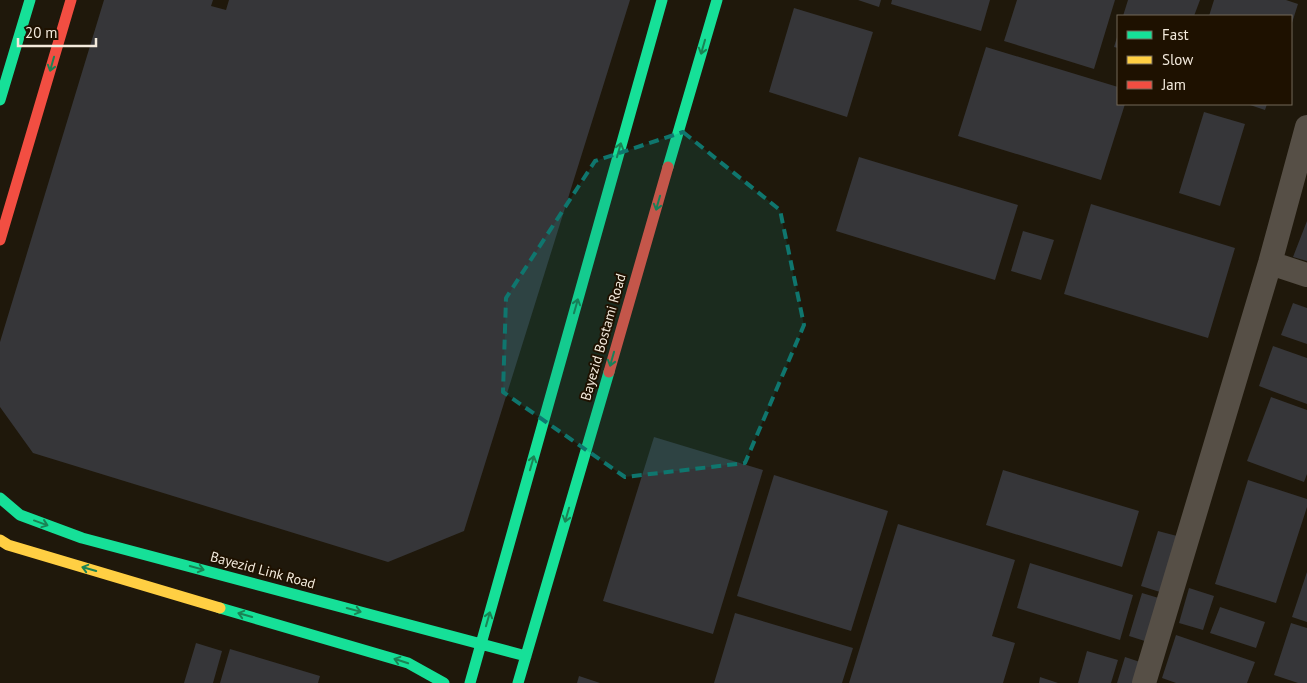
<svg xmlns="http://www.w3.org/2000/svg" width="1307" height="683" viewBox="0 0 1307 683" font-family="'PT Sans',sans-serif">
<rect width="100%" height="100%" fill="#1f180b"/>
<!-- building -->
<path fill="#363639" d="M104 0H213L211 6 226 10 229 0H630L464 531 388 562 33 453 0 407V342Z
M858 0H881L879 7Z
M892 0H990L981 31 891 4Z
M1017 0H1115L1094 69 1004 41Z
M1128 0H1200L1194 16H1123Z
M1214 0H1286L1298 4 1291 26V16H1209Z
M794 8 873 32 847 117 769 92Z
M1118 34V48L1114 47Z
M986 47 1118 87V104H1125L1101 180 958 136Z
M1247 104H1267L1265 110Z
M1204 112 1245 124 1220 206 1179 193Z
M859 157 1018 205 995 280 836 231Z
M1091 204 1235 248 1208 338 1064 294Z
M1307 221V261L1293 257Z
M1023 231 1054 240 1041 280 1011 271Z
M1293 303 1307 308V344L1281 335Z
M1273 346 1307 358V404L1259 386Z
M1271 397 1307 410V474L1304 482 1247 461Z
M654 437 763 470 713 634 603 601Z
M1003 470 1139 511 1122 567 986 525Z
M774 475 888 511 851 631 737 596Z
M1248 480 1307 499V507L1276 603 1215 584Z
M898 524 1015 560 992 636 1015 643 1003 683H849Z
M1158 531 1177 536 1160 592 1141 586Z
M1030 563 1133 595 1120 640 1017 608Z
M1307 572V622L1292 617Z
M1189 588 1214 596 1203 630 1179 623Z
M1142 593 1162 599 1148 642 1129 636Z
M1220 607 1265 622 1256 648 1210 633Z
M735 613 853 648 842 683H714Z
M1291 623 1307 628V683H1298L1274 675Z
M1176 635 1255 662 1247 683H1176L1162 678Z
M196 643 222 651 213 683H184Z
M230 649 320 676 318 683H220Z
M1087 651 1118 660 1111 683H1078Z
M1125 657 1140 662 1133 683H1117Z
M579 676 600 683H577Z
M1040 677 1058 683H1039Z"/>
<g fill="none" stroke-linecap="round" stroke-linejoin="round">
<!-- street -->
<path stroke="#564f46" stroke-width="24" d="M1270 263 1307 275
M1144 683 1270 263 1307 127"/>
<!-- fast -->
<path stroke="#16e098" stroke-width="11" d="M0 100 30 0
M668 167 717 0
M0 498 20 515 82 538 526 656
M220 608 408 663 444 683
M470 683 662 0
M518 683 609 372"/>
<!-- slow -->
<path stroke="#ffcf43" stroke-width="11" d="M0 540 8 545 220 608"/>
<!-- jam -->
<path stroke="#f24e42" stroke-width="11" d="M0 240 71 0
M609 372 668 167"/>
</g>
<!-- one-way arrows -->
<defs><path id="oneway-shaft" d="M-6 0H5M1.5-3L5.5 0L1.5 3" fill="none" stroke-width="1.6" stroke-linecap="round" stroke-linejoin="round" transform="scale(1.25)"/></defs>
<g stroke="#1a8354">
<use href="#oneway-shaft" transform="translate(703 47) rotate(106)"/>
<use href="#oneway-shaft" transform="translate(52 64) rotate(106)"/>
<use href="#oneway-shaft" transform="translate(619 150) rotate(-74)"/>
<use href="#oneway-shaft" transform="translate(658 203) rotate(106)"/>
<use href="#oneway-shaft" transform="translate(576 306) rotate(-74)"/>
<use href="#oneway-shaft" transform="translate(612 359) rotate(106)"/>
<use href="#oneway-shaft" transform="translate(532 463) rotate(-74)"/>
<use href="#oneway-shaft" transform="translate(567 515) rotate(106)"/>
<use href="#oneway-shaft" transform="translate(41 523) rotate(20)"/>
<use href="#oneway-shaft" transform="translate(197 568) rotate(15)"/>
<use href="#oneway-shaft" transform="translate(89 569) rotate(-164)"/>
<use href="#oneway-shaft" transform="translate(354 610) rotate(15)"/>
<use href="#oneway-shaft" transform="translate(245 615) rotate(-164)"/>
<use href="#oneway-shaft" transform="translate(488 619) rotate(-74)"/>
<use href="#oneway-shaft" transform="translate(401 661) rotate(-162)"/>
</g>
<!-- marked area -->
<path fill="#0f766e" fill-opacity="0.2" stroke="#0f766e" stroke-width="4" stroke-dasharray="10 6" stroke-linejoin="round" d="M683 132 780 210 804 325 745 463 625 477 503 392 506 298 595 161Z"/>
<g text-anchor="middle" stroke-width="4" stroke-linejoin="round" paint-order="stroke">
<!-- street labels -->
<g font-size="14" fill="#f3eadc" stroke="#1e1100">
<text transform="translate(603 337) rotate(-74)" y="5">Bayezid Bostami Road</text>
<text transform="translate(263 570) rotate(15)" y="5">Bayezid Link Road</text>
</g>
</g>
<!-- legend -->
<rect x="1117" y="15" width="175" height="90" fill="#1e1100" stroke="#736858"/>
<rect x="1127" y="31" width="25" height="8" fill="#16e098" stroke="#736858"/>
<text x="1162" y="40" font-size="15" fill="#f3eadc">Fast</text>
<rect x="1127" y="56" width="25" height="8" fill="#ffcf43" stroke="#736858"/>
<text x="1162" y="65" font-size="15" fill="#f3eadc">Slow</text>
<rect x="1127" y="81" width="25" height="8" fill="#f24e42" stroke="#736858"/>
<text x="1162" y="90" font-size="15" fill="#f3eadc">Jam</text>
<!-- scale -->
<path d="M18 38v8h78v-8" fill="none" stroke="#f3eadc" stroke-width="2.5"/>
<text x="25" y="38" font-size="15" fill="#f3eadc" stroke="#1e1100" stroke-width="4" paint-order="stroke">20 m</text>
</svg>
